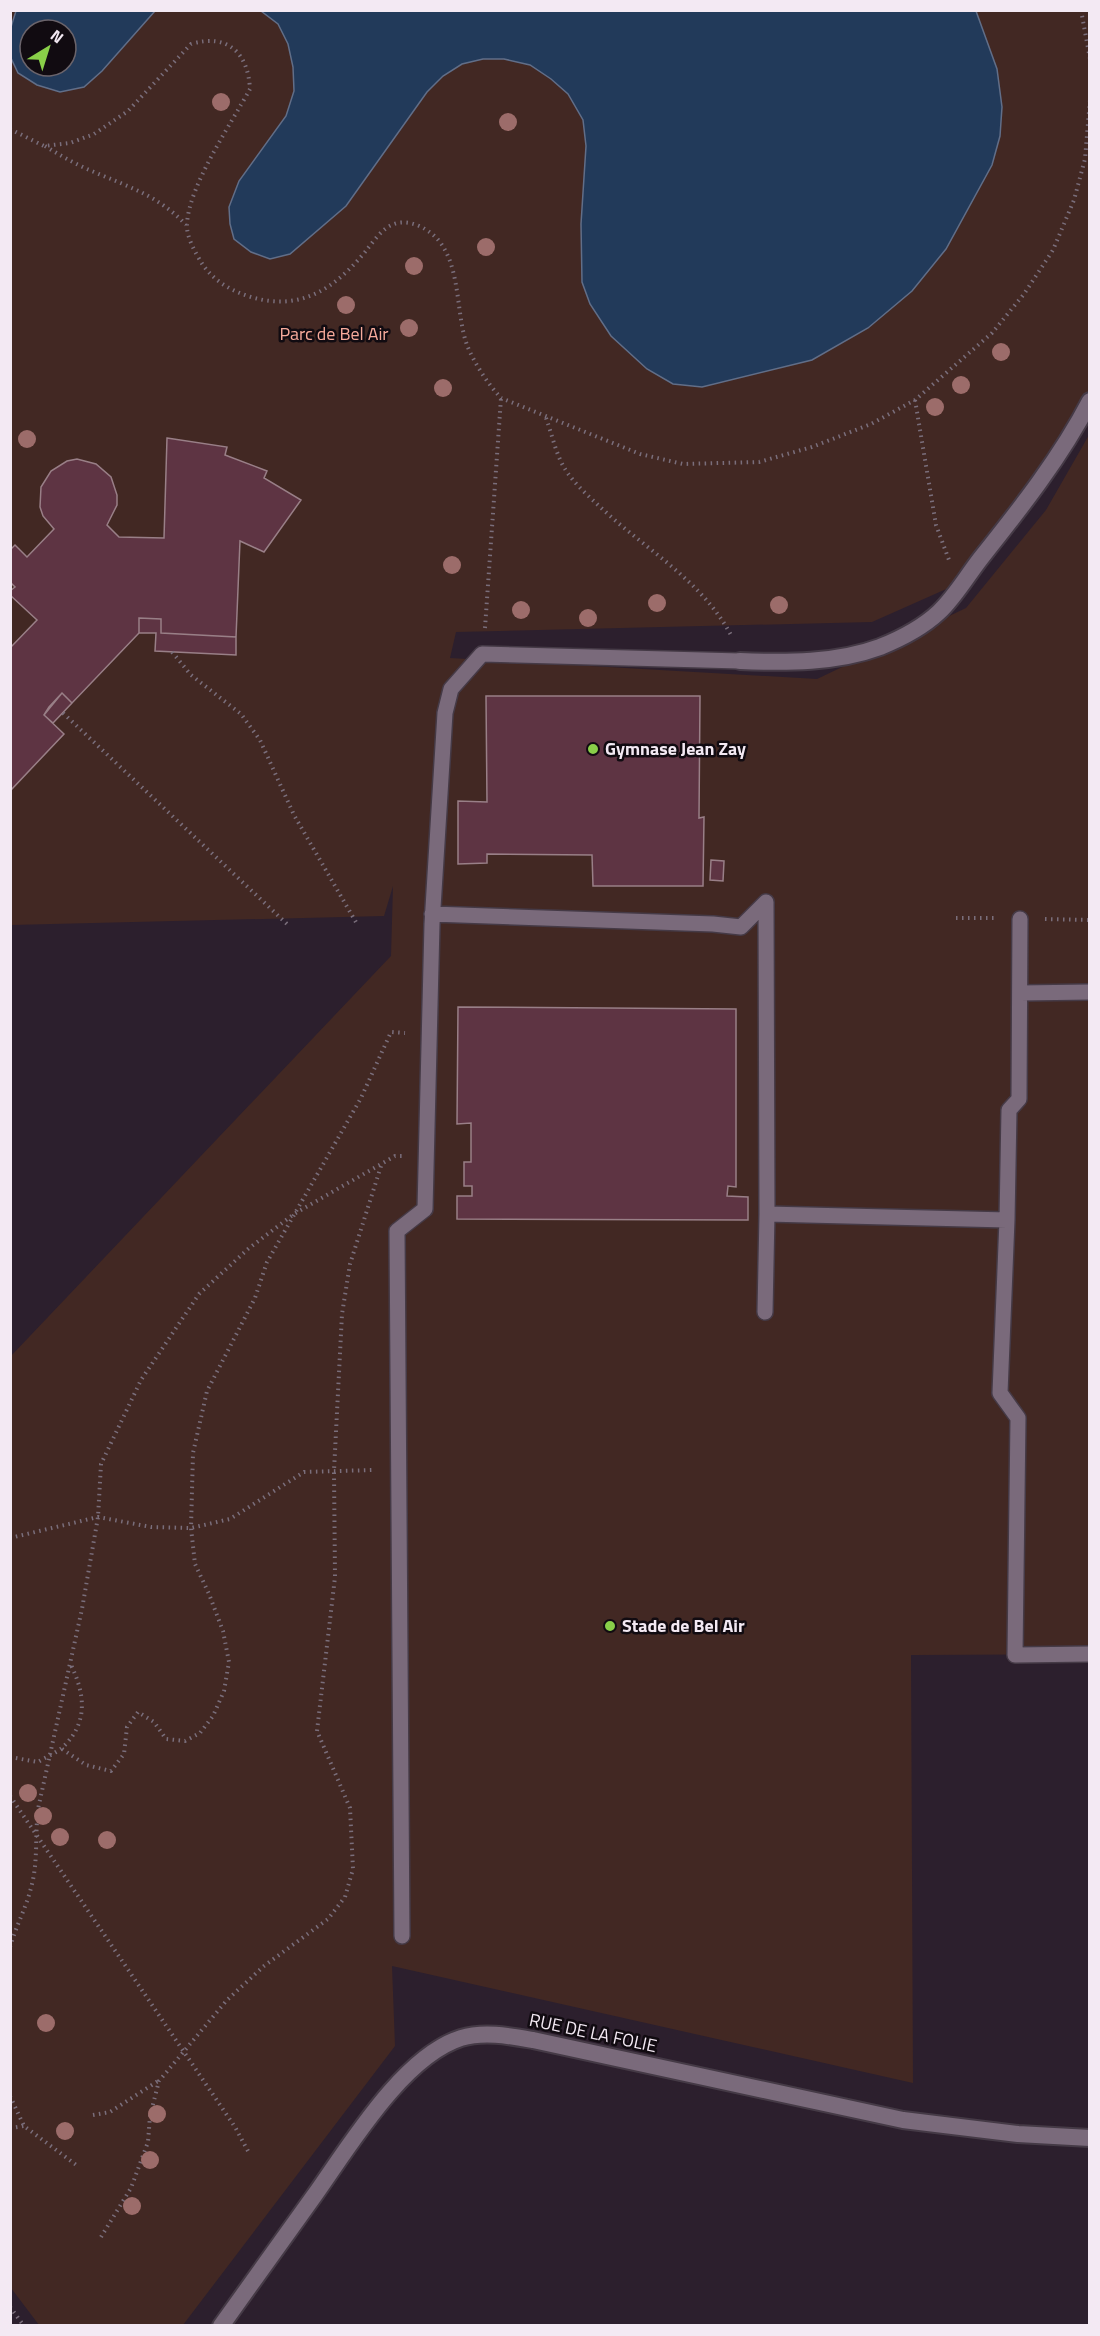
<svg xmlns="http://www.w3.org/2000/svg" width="1100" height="2336" viewBox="0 0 1100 2336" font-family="'Titillium Web',sans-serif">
<rect width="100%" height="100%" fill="#2c1f2d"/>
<!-- green -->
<path fill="#422823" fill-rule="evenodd" d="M11 11H1089V394L962 582 872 622 456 632 450 658 817 679 966 608 1046 510 1089 435V1654L911 1655 913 2083 392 1966 395 2046 183 2325H39L11 2288V1356L391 956 393 886 384 916 11 925ZM30 30H66V66H30Z"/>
<!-- water -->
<path fill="#223a5a" stroke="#616e88" stroke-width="1.5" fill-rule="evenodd" d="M16 11V10L155 11 102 71 84 87 60 92 37 85 18 73 10 56 11 27ZM30 30H66V66H30Z
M261 11H976L997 69 1002 107 1000 136 992 165 946 249 912 291 868 328 812 360 702 387 673 384 647 369 611 336 590 304 582 282 581 224 586 146 583 120 568 94 551 79 530 65 504 59H483L462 64 443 76 427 92 346 206 290 254 270 259 251 252 234 239 230 224 229 207 239 181 286 116 294 91 293 67 288 44 278 24Z"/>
<!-- building -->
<path fill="#5e3443" stroke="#997f87" stroke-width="1.5" d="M167 438 227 447 225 455 267 471 264 478 301 500 264 552 240 541 236 637 161 633V619L139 618V633L72 703 62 693 49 707 44 715 64 734 10 791V648L37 620 10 595V591L15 587 10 582V550L15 545 27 557 54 529 43 516 40 507 41 487 51 471 67 461 77 459 96 464 111 477 117 495V505L107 525 119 537 164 538Z
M139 618 161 619V633L236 637V655L155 651 156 633H139Z
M62 693 72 703 53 723 44 715Z
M486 696H700L699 818 704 817 703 886H593L592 855 487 854V863L458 864V801L487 802Z
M711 860 724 861 723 881 710 880Z
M458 1007 736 1009V1187L728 1186 727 1196 748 1197V1220L457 1219V1196H472V1186H464V1162H471V1123L457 1124Z"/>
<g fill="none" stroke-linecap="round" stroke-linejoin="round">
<defs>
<path id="service" d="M432 914 713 924 741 927 766 902
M1020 993 1090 992
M767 1214 1007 1220 1000 1393 1018 1418 1015 1655 1090 1654
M1007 1220 1009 1110 1019 1099 1020 919
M765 1312 767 1214 766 902
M402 1936 397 1231 425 1209 432 924 445 713 451 689 482 654 740 661"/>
<path id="minor" d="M740 661C786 663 837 663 880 647 900 639 923 627 939 612 955 597 967 576 981 558 1020 509 1061 457 1090 401
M221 2326C252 2282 283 2239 314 2196 349 2147 402 2057 461 2038 484 2031 510 2036 533 2040L903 2120 1018 2134 1090 2138"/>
</defs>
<!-- service casing -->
<use href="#service" stroke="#453a46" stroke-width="18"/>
<!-- minor casing -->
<use href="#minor" stroke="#453a46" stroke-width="20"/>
<!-- path -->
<path stroke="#7a6e7b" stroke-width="4" stroke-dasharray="1.5 4.5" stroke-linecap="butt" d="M1081 10 1090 59
M10 129 44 146 70 143 94 134 128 111 191 44C228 33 248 53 250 89 231 124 189 185 187 224 186 236 195 252 201 262 212 280 231 291 251 297 301 312 335 288 365 252 373 242 382 228 394 224 404 220 417 224 425 229 463 251 454 309 467 345 474 363 488 384 501 398L640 454 683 464 759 462 812 447 871 424 915 400 992 333 1024 294 1053 250 1074 200 1085 159 1090 100
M45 146C61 156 77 165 94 172 129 187 159 196 186 225
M915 400 936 525 949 560
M546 418C552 434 556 455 565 469 573 482 585 493 596 503 641 547 702 579 732 637
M485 628 501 398
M172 652 191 675 241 714 260 740 294 815 357 924
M63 713 287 924
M956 918H996
M1045 919 1090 920
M10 1538 98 1517 151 1527 191 1528 230 1519 304 1472 373 1470
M62 1749 86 1765 111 1771 124 1754 127 1727 138 1712 154 1722 166 1739 185 1741 200 1733 213 1716 224 1691 229 1662 223 1631 209 1594 195 1564 191 1528 193 1453 207 1391 255 1298 267 1262 361 1098 391 1032 405 1033
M10 1757 38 1762C46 1757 56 1753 63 1747 89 1722 85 1693 70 1663
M10 1796 235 2127 248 2151
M10 1947C16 1926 27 1906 32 1884 38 1860 35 1834 38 1809L82 1609 98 1517 101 1464 141 1380 199 1294 248 1249 294 1214 395 1156H402
M10 2096 24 2126 79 2167
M93 2115 110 2112 158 2081
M10 2128 24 2126
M101 2237 131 2188 148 2142 150 2116 159 2081 227 2000 264 1966 328 1919 345 1897 353 1869 350 1808 317 1731 335 1577 334 1471 342 1314 350 1264 382 1163
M10 2307 24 2326"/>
<!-- service -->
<use href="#service" stroke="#7a6a7b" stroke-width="15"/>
<!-- minor -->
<use href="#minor" stroke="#7a6a7b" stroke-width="16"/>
</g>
<!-- trees -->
<g fill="#9c6c6a">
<circle cx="221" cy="102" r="9"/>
<circle cx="508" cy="122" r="9"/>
<circle cx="486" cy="247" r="9"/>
<circle cx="414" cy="266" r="9"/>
<circle cx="346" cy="305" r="9"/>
<circle cx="409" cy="328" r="9"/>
<circle cx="1001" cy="352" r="9"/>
<circle cx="961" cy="385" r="9"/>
<circle cx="443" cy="388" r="9"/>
<circle cx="935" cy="407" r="9"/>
<circle cx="27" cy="439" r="9"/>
<circle cx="452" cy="565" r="9"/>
<circle cx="657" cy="603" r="9"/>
<circle cx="779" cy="605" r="9"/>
<circle cx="521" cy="610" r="9"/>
<circle cx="588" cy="618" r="9"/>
<circle cx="28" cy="1793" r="9"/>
<circle cx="43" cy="1816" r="9"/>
<circle cx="60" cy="1837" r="9"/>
<circle cx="107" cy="1840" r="9"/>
<circle cx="46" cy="2023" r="9"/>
<circle cx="157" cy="2114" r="9"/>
<circle cx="65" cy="2131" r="9"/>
<circle cx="150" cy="2160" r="9"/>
<circle cx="132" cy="2206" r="9"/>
</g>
<!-- markers -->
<g fill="#89cf49" stroke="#110b11" stroke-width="2">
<circle cx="593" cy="749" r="6"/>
<circle cx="610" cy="1626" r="6"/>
</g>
<g text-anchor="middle" stroke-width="5" stroke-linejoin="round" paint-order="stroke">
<!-- park labels -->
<g font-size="18" fill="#f8ab9c" stroke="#110b11">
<text x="334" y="340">Parc de Bel Air</text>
</g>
<!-- poi labels -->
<g font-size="18" font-weight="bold" fill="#f3e9f3" stroke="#110b11" text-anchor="start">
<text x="605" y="755">Gymnase Jean Zay</text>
<text x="622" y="1632">Stade de Bel Air</text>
</g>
<!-- street labels -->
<g font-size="18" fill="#f3e9f3" stroke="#110b11">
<text transform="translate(593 2033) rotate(12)" y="6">RUE DE LA FOLIE</text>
</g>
</g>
<!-- border -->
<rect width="1100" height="2336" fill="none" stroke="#f3e9f3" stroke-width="24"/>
<!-- north arrow -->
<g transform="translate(48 48) rotate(38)"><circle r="28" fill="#110b11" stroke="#6b646b" stroke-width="1.5"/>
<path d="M0-4.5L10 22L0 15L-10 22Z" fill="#89cf49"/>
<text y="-9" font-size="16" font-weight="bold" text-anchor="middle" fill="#f3e9f3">N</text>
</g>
</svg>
